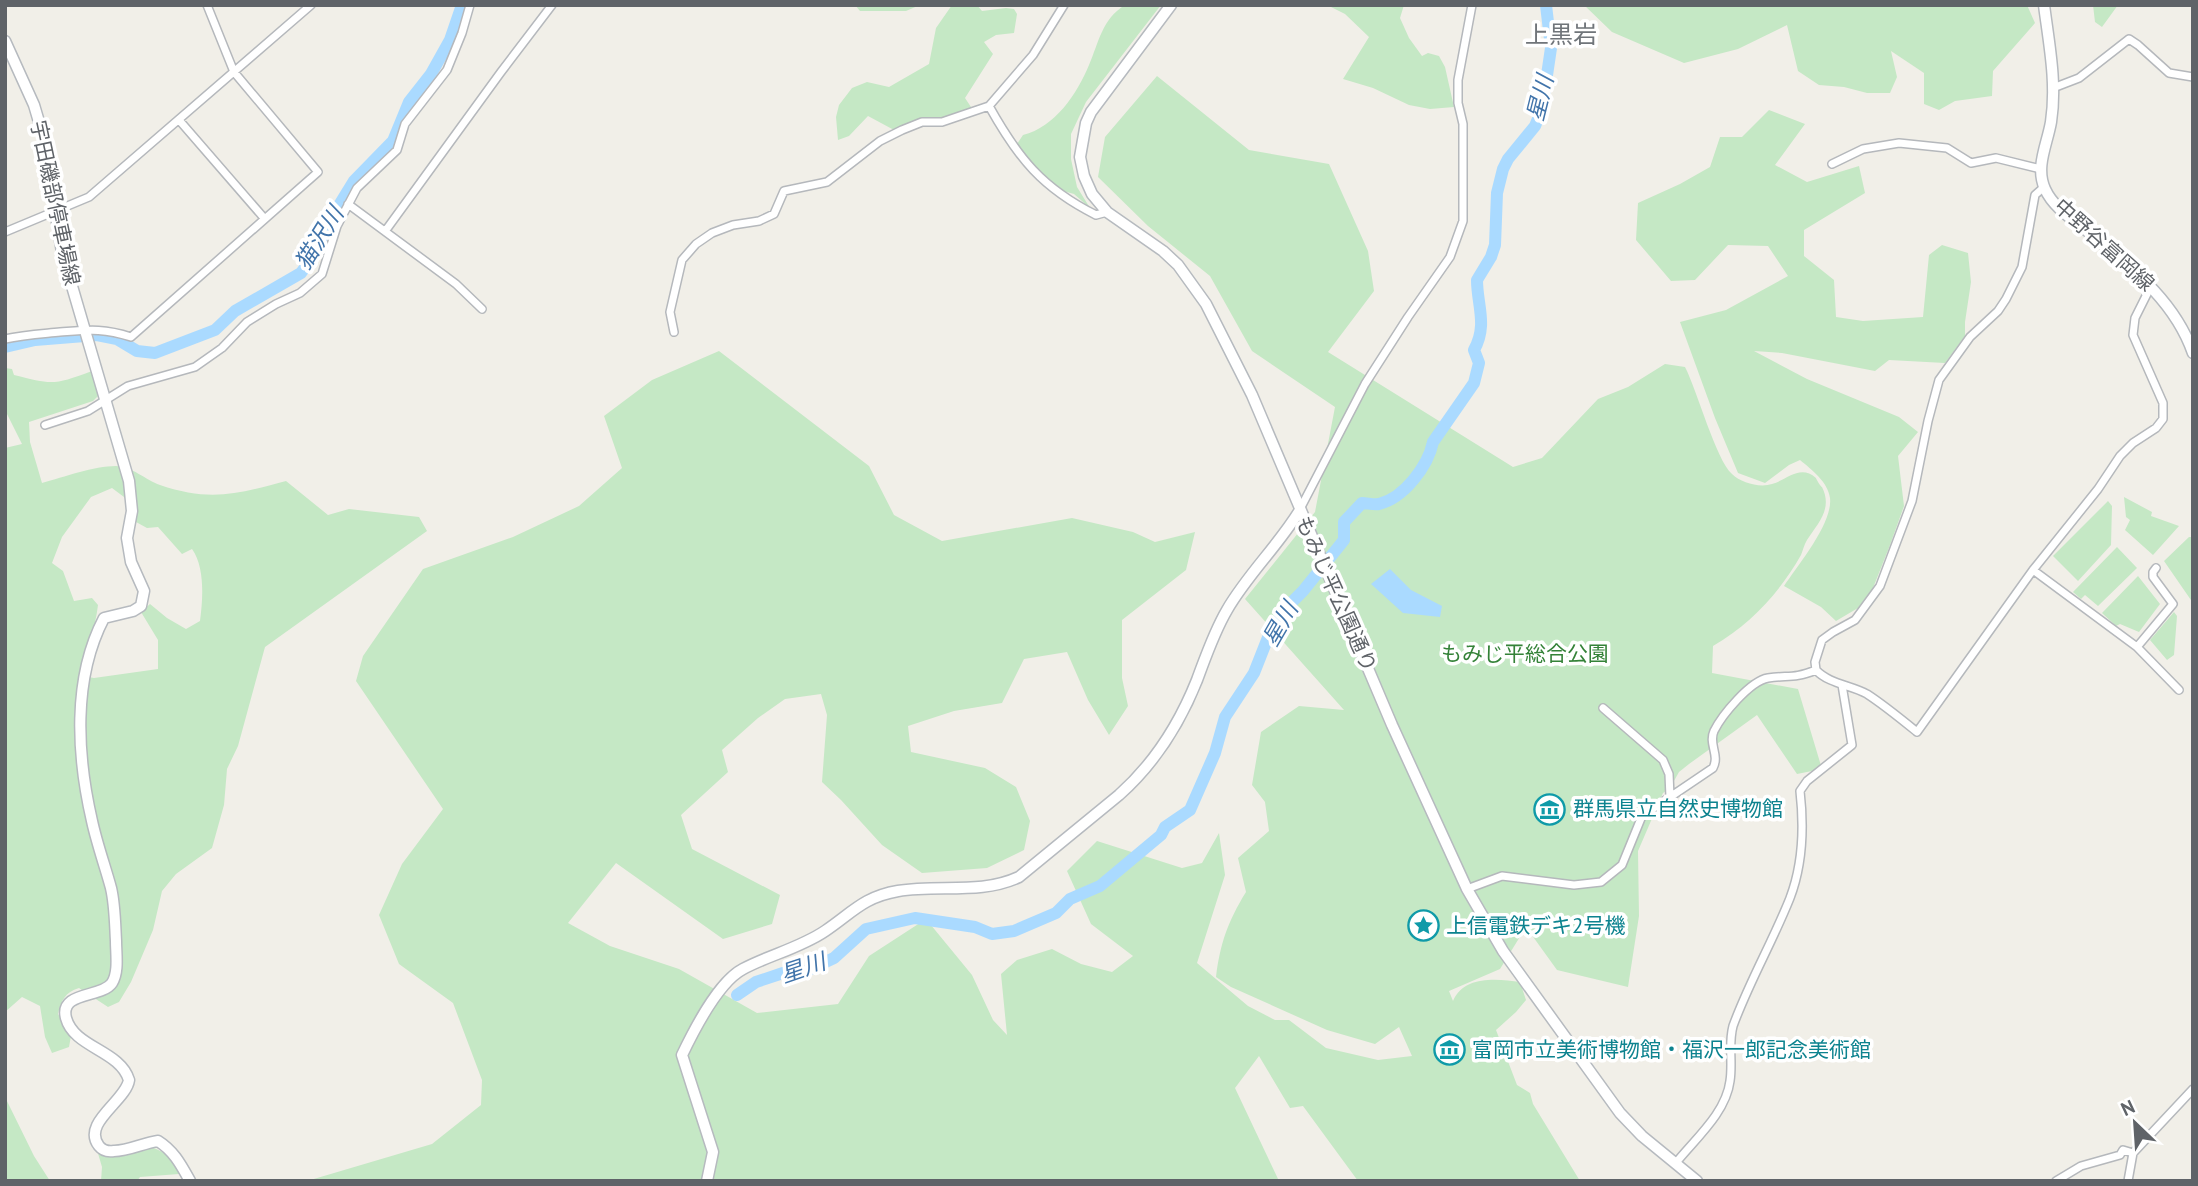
<svg xmlns="http://www.w3.org/2000/svg" width="2198" height="1186" viewBox="0 0 2198 1186" font-family="'PT Sans','Noto Sans JP',sans-serif">
<rect width="100%" height="100%" fill="#f1efe8"/>
<!-- green -->
<path fill="#c5e8c5" fill-rule="evenodd" d="M855 5H920L906 11H860Z
M952 5H977L982 11 1006 8 1014 9 1017 14 1014 33 996 35 984 42 993 54 965 98 971 107 959 114 937 120 920 119 894 130 868 116 849 136 838 140 836 117 839 105 852 88 867 82 889 87 929 64 936 28Z
M1125 5H1161L1086 102 1071 134V159L1077 187 1090 208 1074 194 1056 189 1015 147 1023 135C1055 127 1077 94 1089 65 1099 42 1102 19 1125 5Z
M1327 5H1404L1400 18 1409 38 1422 56 1428 53 1439 56 1445 67 1454 107 1430 109 1409 105 1373 88 1343 79 1369 37 1345 14Z
M1584 5H2027L2035 23 1993 71 1992 96 1955 101 1939 110 1924 104V73L1891 51 1897 77 1890 93H1867L1844 87 1819 85 1798 71 1787 25 1738 49 1684 63 1612 32Z
M2093 5H2118L2102 27 2095 22Z
M1157 76 1249 150 1329 164 1368 251 1374 291 1328 352 1513 467 1542 458 1598 399 1628 387 1665 364 1685 367C1697 390 1716 460 1732 474 1741 483 1760 488 1772 484 1787 480 1800 464 1816 478 1816 479 1821 487 1822 487 1833 509 1818 523 1807 540 1804 545 1803 550 1801 555 1780 592 1751 624 1713 646L1712 673 1798 689 1822 769 1797 774 1757 715 1689 764 1679 772 1670 788 1663 793 1638 851 1639 916 1628 987 1557 970 1526 927 1500 969 1449 991 1453 1001C1464 975 1498 979 1520 982L1526 1000 1516 1012 1496 1030 1517 1085 1530 1093 1533 1104 1580 1181H1358L1303 1106 1290 1108 1259 1056 1235 1088 1279 1181H307L432 1144 481 1105 482 1080 453 1003 399 964 379 915 402 864 443 809 356 681 363 656 423 569 513 537 579 506 622 468 604 416 652 380 719 351 869 466 894 515 942 541 1072 518 1133 532 1155 542 1195 532 1186 570 1122 620V678L1128 706 1109 735 1088 700 1067 652 1024 659 1002 703 954 711 908 726 911 752 985 768 1016 787 1030 821 1024 850 987 868 922 873 882 845 841 800 822 782 827 715 821 694 785 699 758 718 722 750 728 772 681 815 692 849 780 895 772 924 723 939 616 863 568 923 610 946 679 969 757 1013 838 1004 869 956 926 919 972 975 993 1020 1007 1035 1001 974 1017 960 1052 949 1081 964 1112 972 1133 956 1091 924 1067 871 1097 841 1182 868 1202 863 1219 833 1225 875 1197 963 1248 1006 1275 1020H1289L1326 1048 1378 1060 1412 1056 1399 1027 1375 1044 1327 1030 1231 987 1216 977C1220 944 1228 921 1246 892L1238 858 1269 831 1265 802 1252 785 1261 732 1299 706 1344 710 1245 599 1315 512 1335 407 1252 351 1210 276 1148 226 1098 177 1105 137Z
M1769 110 1805 124 1775 165 1807 182 1859 166 1865 193 1804 230V256L1834 280 1836 317 1863 321 1923 317 1929 255 1942 245 1968 253 1971 282 1965 322V336L1945 363 1889 360 1875 371 1782 353 1754 351 1807 379 1899 417 1918 432 1898 456 1904 506 1890 545 1873 588 1858 608 1836 621 1821 607 1784 586C1798 565 1833 523 1830 498 1828 482 1812 470 1800 460L1789 465 1765 483 1738 473 1715 418 1680 322 1726 310 1788 276 1768 246 1728 245 1695 280 1671 281 1636 240 1638 203 1680 184 1710 167 1720 137H1742Z
M5 368 12 369 14 375C53 385 54 385 92 371L98 396 93 401 29 422 30 442 42 483C64 477 94 466 116 466 131 466 146 480 160 485 210 502 238 494 286 481L328 515 349 509 419 517 427 531 265 647 238 746 227 769 224 805 212 848 176 874 162 891 153 930 131 982 119 1002 108 1007 79 988C65 992 61 1001 58 1014L71 1036 69 1047 52 1053 45 1037 40 1006 22 997 5 1012V448L22 444 5 410ZM112 488 128 500 136 522 147 528 158 527 182 554 192 549C205 567 203 599 200 621L186 629 167 618 150 604 141 612 158 640V669L94 678 83 676C87 652 95 629 98 605L92 598 74 601 63 571 52 563 62 537 91 497Z
M2124 497 2152 512 2151 516 2179 526 2153 555 2125 530 2130 520 2126 517Z
M2108 501 2112 506 2111 545 2078 581 2053 556Z
M2189 537H2193V603L2164 561Z
M2117 547 2137 568 2098 606 2085 595 2081 599 2073 592Z
M2138 576 2160 604 2139 632 2120 624 2116 626 2102 613Z
M2174 612 2177 616 2174 655 2167 660 2150 640Z
M5 1097 34 1156 50 1181H5Z
M151 1147C166 1152 173 1159 179 1174L140 1177 137 1181H101L102 1167 97 1150Z"/>
<!-- water -->
<path fill="#aadaff" d="M1390 569 1411 590 1442 606 1440 617 1403 613 1371 584Z"/>
<g fill="none" stroke-linecap="round" stroke-linejoin="round">
<!-- river -->
<path stroke="#aadaff" stroke-width="12" d="M5 347 35 340 97 335 117 339 137 351 155 353 215 330 235 311 301 273 316 252 327 225 354 181 393 141 409 102 431 74 450 40 462 5
M737 995 756 982 783 973 804 972 834 958 866 929 915 918 975 927 992 934 1014 931 1056 913 1070 899 1100 886 1161 835 1165 827 1190 810 1215 753 1225 717 1254 673 1269 635 1285 609 1303 591 1344 540V522L1362 503C1367 503 1374 505 1379 504 1404 498 1428 466 1433 442L1474 383 1479 363 1474 350C1488 325 1477 305 1477 280L1491 257 1495 245 1497 193 1503 169 1508 159 1535 126 1542 109 1551 48 1546 5"/>
<defs>
<path id="street" d="M2053 88 2079 78 2129 39 2138 45 2169 73 2193 77
M989 106C1018 158 1042 188 1096 215L1107 212
M179 120 264 218
M1832 164 1863 149 1899 143 1947 148 1971 163 1996 158 2041 169
M348 204 456 284 482 309
M386 230 501 72 552 5
M5 232 89 197 311 5
M674 332 670 312 682 260 696 244 712 233 733 225 759 221 774 214 784 191 827 182 880 141 902 130 922 122H942L989 106 1033 55 1064 5
M5 339C24 335 41 334 60 332 89 330 103 328 131 337L318 172 234 72 207 5
M45 425 88 411 128 386 195 367 222 348 247 322 276 304 300 293 322 274 337 226 357 188 397 150 405 124 447 70 462 33 470 5
M1300 509 1365 384 1408 317 1450 257 1463 221V124L1458 103V80L1472 5
M2033 570 2137 647 2179 690
M2137 647 2173 604 2153 577V572L2156 568
M1816 670C1829 684 1851 685 1867 694 1884 705 1901 719 1917 732L2033 570 2098 489 2120 456 2133 443 2156 428 2163 419V403L2133 335 2135 318 2151 286
M1816 670 1815 662 1822 640 1833 632 1855 620 1880 586 1912 501 1928 421 1939 380 1970 337 1998 311 2006 299 2022 267 2035 195 2044 187
M1603 708 1663 760 1669 774 1670 797
M1467 889 1502 876 1574 885 1601 882 1622 865 1642 816 1713 768C1720 755 1708 744 1714 731 1722 715 1750 681 1768 678 1789 675 1793 679 1816 670
M1675 1164C1695 1139 1726 1113 1730 1081 1733 1062 1728 1045 1733 1026 1749 982 1773 941 1790 898 1803 864 1804 826 1800 791L1807 781 1852 745 1842 685
M2056 1181 2081 1166 2120 1155 2123 1150 2133 1153
M2128 1181 2133 1153 2193 1089"/>
<path id="secondary" d="M1171 5 1091 112 1086 123 1080 157 1084 176 1092 194 1107 212 1163 251 1178 265 1206 304 1252 395 1392 725 1467 889 1503 951 1620 1113 1642 1136 1697 1181
M2044 5C2049 44 2057 83 2051 122 2047 145 2035 167 2045 189 2053 207 2072 219 2086 230 2129 266 2174 299 2193 353
M5 41 34 105 42 132 62 252 129 481 132 511 127 538 131 562 144 591 141 606 133 611 104 618C72 679 77 756 92 821 97 844 105 866 111 888 115 905 115 924 116 941 116 954 119 972 112 983 102 998 59 991 66 1018 74 1048 120 1050 129 1080 126 1101 81 1123 99 1146 103 1151 108 1152 114 1151 129 1151 143 1143 158 1141 174 1151 181 1165 190 1181
M707 1181 713 1152 682 1055C694 1030 718 982 743 969 769 955 800 948 825 931 852 913 863 897 898 891 939 884 980 895 1019 877L1119 795C1155 763 1179 725 1197 680 1206 656 1214 632 1227 610 1247 575 1278 546 1300 510"/>
</defs>
<!-- street casing -->
<use href="#street" stroke="#b5b8bc" stroke-width="10"/>
<!-- secondary casing -->
<use href="#secondary" stroke="#b6babf" stroke-width="13"/>
<!-- street -->
<use href="#street" stroke="#fff" stroke-width="7"/>
<!-- secondary -->
<use href="#secondary" stroke="#fff" stroke-width="10"/>
</g>
<!-- icons -->
<defs>
<symbol id="museum-ring" viewBox="-11 -11 22 22"><circle r="9.5" fill="#fff" stroke="#0f9aa8" stroke-width="1.5"/><path d="M0-6L6-3V-2H-6V-3ZM-5-1h2V3h-2ZM-1-1h2V3h-2ZM3-1h2V3H3ZM-6 4H6V6H-6Z" fill="#0f9aa8"/></symbol>
<symbol id="sight-ring" viewBox="-11 -11 22 22"><circle r="9.5" fill="#fff" stroke="#0f9aa8" stroke-width="1.5"/><path d="M0-6L1.8-2.2L6-1.7L2.9 1.2L3.7 5.4L0 3.3L-3.7 5.4L-2.9 1.2L-6-1.7L-1.8-2.2Z" fill="#0f9aa8"/></symbol>
</defs>
<g fill-rule="evenodd">
<use href="#museum-ring" x="1532" y="792" width="35" height="35"/>
<use href="#sight-ring" x="1406" y="908" width="35" height="35"/>
<use href="#museum-ring" x="1432" y="1032" width="35" height="35"/>
</g>
<g text-anchor="middle" stroke-width="7" stroke-linejoin="round" paint-order="stroke">
<!-- street labels -->
<g font-size="21" fill="#5f6368" stroke="#fff">
<text transform="translate(55 203) rotate(78)" y="7">宇田磯部停車場線</text>
<text transform="translate(2104 245) rotate(42)" y="7">中野谷富岡線</text>
<text transform="translate(1336 594) rotate(66)" y="7">もみじ平公園通り</text>
</g>
<!-- park labels -->
<g font-size="21" fill="#348238" stroke="#fff">
<text x="1525" y="661">もみじ平総合公園</text>
</g>
<!-- culture labels -->
<g font-size="21" fill="#0d838f" stroke="#fff" text-anchor="start">
<text x="1573" y="816">群馬県立自然史博物館</text>
<text x="1446" y="933">上信電鉄デキ2号機</text>
<text x="1472" y="1057">富岡市立美術博物館・福沢一郎記念美術館</text>
</g>
<!-- water labels -->
<g font-size="23" font-style="italic" fill="#4174aa" stroke="#fff">
<text transform="translate(1540 98) rotate(-76)" y="8">星川</text>
<text transform="translate(319 238) rotate(-58)" y="8">猫沢川</text>
<text transform="translate(1280 624) rotate(-60)" y="8">星川</text>
<text transform="translate(803 968) rotate(-19)" y="8">星川</text>
</g>
<!-- quarter labels -->
<g font-size="24" fill="#70757a" stroke="#fff">
<text x="1561" y="43">上黒岩</text>
</g>
</g>
<!-- border -->
<rect width="2198" height="1186" fill="none" stroke="#5f6368" stroke-width="14"/>
<!-- north arrow -->
<g transform="translate(2135 1123) rotate(335)" stroke="#ffffff" stroke-width="5" paint-order="stroke">
<path d="M0-5L12 26L0 18L-12 26Z" fill="#5f6368"/>
<text y="-10" font-size="19" font-weight="bold" text-anchor="middle" fill="#5f6368">N</text>
</g>
</svg>
